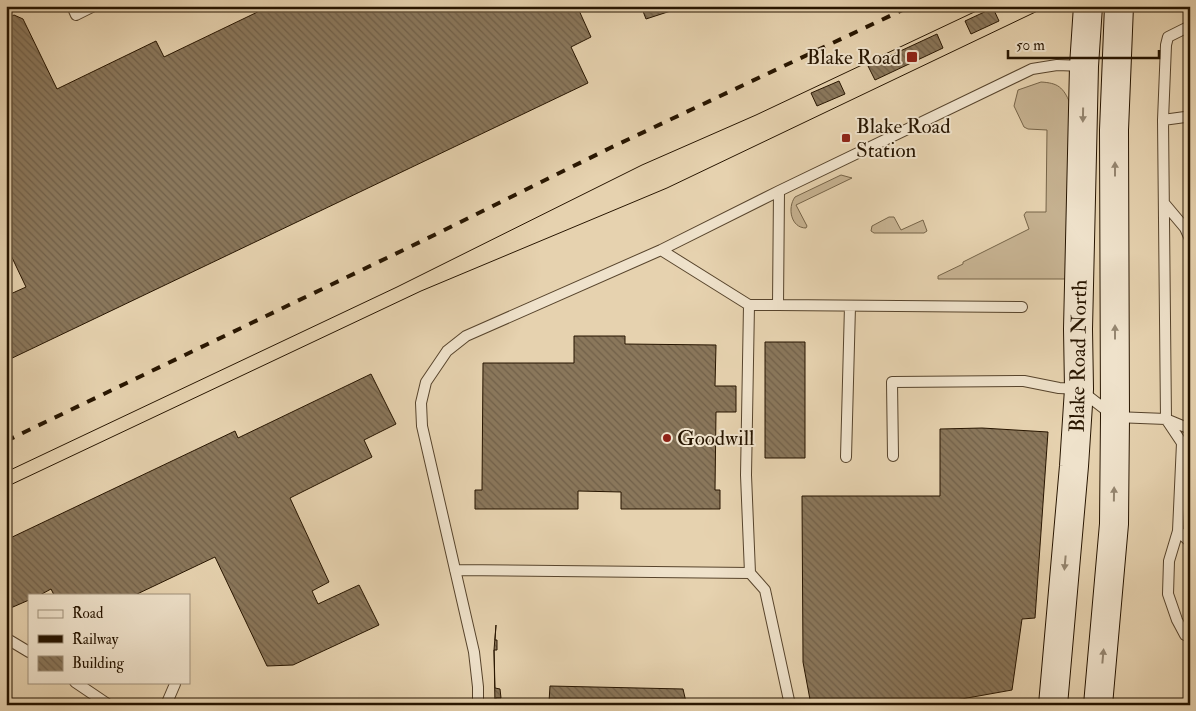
<svg xmlns="http://www.w3.org/2000/svg" width="1196" height="711" viewBox="0 0 1196 711" font-family="'IM FELL Double Pica',serif">
<defs>
<pattern id="building-back-hatch" width="6" height="6" patternUnits="userSpaceOnUse" patternTransform="scale(1.25)"><rect width="6" height="6" fill="#8a775b"/><path d="M-1 5l2 2M0 0l6 6M5-1l2 2" fill="none" stroke="#716049"/></pattern>
</defs>
<rect width="100%" height="100%" fill="#e6d2af"/>
<filter id="stains"><feTurbulence type="fractalNoise" baseFrequency=".004" numOctaves="4"/><feColorMatrix values="0 0 0 0 .2 0 0 0 0 .09 0 0 0 0 .02 0 0 0 .5 -.17"/></filter>
<radialGradient id="worn" r=".72"><stop offset=".6" stop-color="#630" stop-opacity="0"/><stop offset="1" stop-color="#630" stop-opacity=".3"/></radialGradient>
<!-- grass -->
<path fill="#c6b291" stroke="#766448" d="M1041 82C1058 83 1063 87 1070 103L1068 279H938V276L963 264V262L1029 229 1024 215 1026 212H1046L1047 130 1028 129 1024 127 1014 106 1018 90Z
M841 175 852 178 796 205 807 226 806 228C791 228 787 208 795 197Z
M889 217H894L901 230 923 220 927 231 924 233H874L871 231 872 226Z"/>
<!-- building -->
<path fill="url(#building-back-hatch)" stroke="#271500" d="M270 6H577L591 37 571 47 588 83 6 361V296L26 287 6 245V19L14 15 23 19 57 89 156 41 164 57Z
M641 6H686L646 19Z
M993 8 999 21 971 34 965 21Z
M937 34 943 48 875 80 868 66Z
M839 81 845 94 817 106 811 93Z
M574 336H625V344L716 345 715 386H736V412H716L715 490H720V509H621V492L578 491V509H475V490H482L483 363H574Z
M765 342H805V458H765Z
M371 374 396 424 364 440 372 457 290 498 329 582 312 591 318 604 359 585 379 625 293 665 267 666 215 557 135 595H54L51 589 40 595H29V600L6 610V540L235 431 238 438Z
M982 428 1048 432 1035 618 1022 619 1012 690 928 705H811L803 662 802 496H940V429Z
M496 625 495 640H497V650H494L495 688 500 689 501 698H496L495 705 494 650Z
M550 686 683 689 686 702H683L684 705H554V702H549Z"/>
<g fill="none" stroke-linecap="round" stroke-linejoin="round">
<defs>
<path id="lane" d="M72 6 76 15 94 6
M1190 26 1168 37 1166 45 1163 120 1166 419 1182 443 1178 531 1169 561 1168 594 1177 620 1185 635 1190 637
M1163 120 1185 117 1190 115
M779 191 778 305 1022 307
M1164 203 1185 228 1190 239
M661 250 749 305
M778 305H749L746 475 750 573 765 590 790 705
M893 456 892 382 1024 381 1059 388 1079 389 1115 417 1166 419 1190 429
M846 457 850 306
M1178 531 1190 542
M455 570 750 573
M6 641 9 640 29 652
M75 682 109 705
M166 705 175 684V682
M478 705V687L474 652 422 426 421 403 426 382 447 351 466 336 661 250 779 191 1032 69 1057 65 1084 66"/>
<path id="secondary" d="M1053 705 1074 466 1079 389 1078 329 1084 66 1088 6
M1098 705 1114 524 1115 417 1114 130 1119 6"/>
</defs>
<!-- lane casing -->
<use href="#lane" stroke="#57442c" stroke-width="12"/>
<!-- secondary casing -->
<use href="#secondary" stroke="#271500" stroke-width="30"/>
<!-- lane -->
<use href="#lane" stroke="#efe2cb" stroke-width="10"/>
<!-- secondary -->
<use href="#secondary" stroke="#efe2cb" stroke-width="28"/>
<!-- tram -->
<path stroke="#271500" stroke-width="1" d="M6 472 397 287 642 165 756 115 987 6
M6 487 421 291 667 188 1048 6"/>
<!-- rail -->
<path stroke="#271500" stroke-width="4" stroke-dasharray="9 9" stroke-linecap="butt" d="M6 441 420 242 610 148 911 6"/>
</g>
<!-- one-way arrows -->
<defs><path id="oneway-solid" d="M-6-.8H1V-3.2L6.5 0L1 3.2V.8H-6Z" transform="scale(1.25)"/></defs>
<g fill="#958670">
<use href="#oneway-solid" transform="translate(1083 115) rotate(91)"/>
<use href="#oneway-solid" transform="translate(1115 169) rotate(-90)"/>
<use href="#oneway-solid" transform="translate(1115 332) rotate(-90)"/>
<use href="#oneway-solid" transform="translate(1114 494) rotate(-89)"/>
<use href="#oneway-solid" transform="translate(1065 563) rotate(95)"/>
<use href="#oneway-solid" transform="translate(1103 656) rotate(-85)"/>
</g>
<!-- markers -->
<g fill="#8f2418" stroke="#efe2cb" stroke-width="2">
<rect x="906" y="51" width="12" height="12" rx="2.5"/>
<rect x="841" y="133" width="10" height="10" rx="2.5"/>
<circle cx="667" cy="438" r="5"/>
</g>
<g text-anchor="middle" stroke-width="4" stroke-linejoin="round" paint-order="stroke">
<!-- poi labels -->
<g font-size="21" fill="#271500" stroke="#efe2cb" text-anchor="start">
<text x="901" y="64" text-anchor="end">Blake Road</text>
<text x="856" y="133">Blake Road<tspan x="856" dy="24">Station</tspan></text>
<text x="677" y="445">Goodwill</text>
</g>
<!-- street labels -->
<g font-size="21" fill="#271500" stroke="#efe2cb">
<text transform="translate(1078 356) rotate(-89)" y="7">Blake Road North</text>
</g>
</g>
<!-- margin -->
<rect width="1196" height="711" fill="none" stroke="#e6d2af" stroke-width="25"/>
<rect x="8" y="8" width="1181" height="696" fill="none" stroke="#271500" stroke-width="2.5"/>
<rect x="12" y="12" width="1171" height="686" fill="none" stroke="#271500"/>
<!-- legend -->
<rect x="28" y="594" width="162" height="90" fill="#efe2cb" stroke="#9f907a"/>
<rect x="38" y="610" width="25" height="8" fill="#efe2cb" stroke="#9f907a"/>
<text x="72" y="618" font-size="15" fill="#271500">Road</text>
<rect x="38" y="635" width="25" height="8" fill="#271500" stroke="#9f907a"/>
<text x="72" y="644" font-size="15" fill="#271500">Railway</text>
<rect x="38" y="656" width="25" height="15" fill="url(#building-back-hatch)" stroke="#9f907a"/>
<text x="72" y="668" font-size="15" fill="#271500">Building</text>
<!-- scale -->
<path d="M1008 50v8h151v-8" fill="none" stroke="#271500" stroke-width="2.5"/>
<text x="1016" y="50" font-size="15" fill="#271500" stroke="#efe2cb" stroke-width="4" paint-order="stroke">50 m</text>
<rect width="100%" height="100%" filter="url(#stains)"/>
<rect width="100%" height="100%" fill="url(#worn)"/>
</svg>
